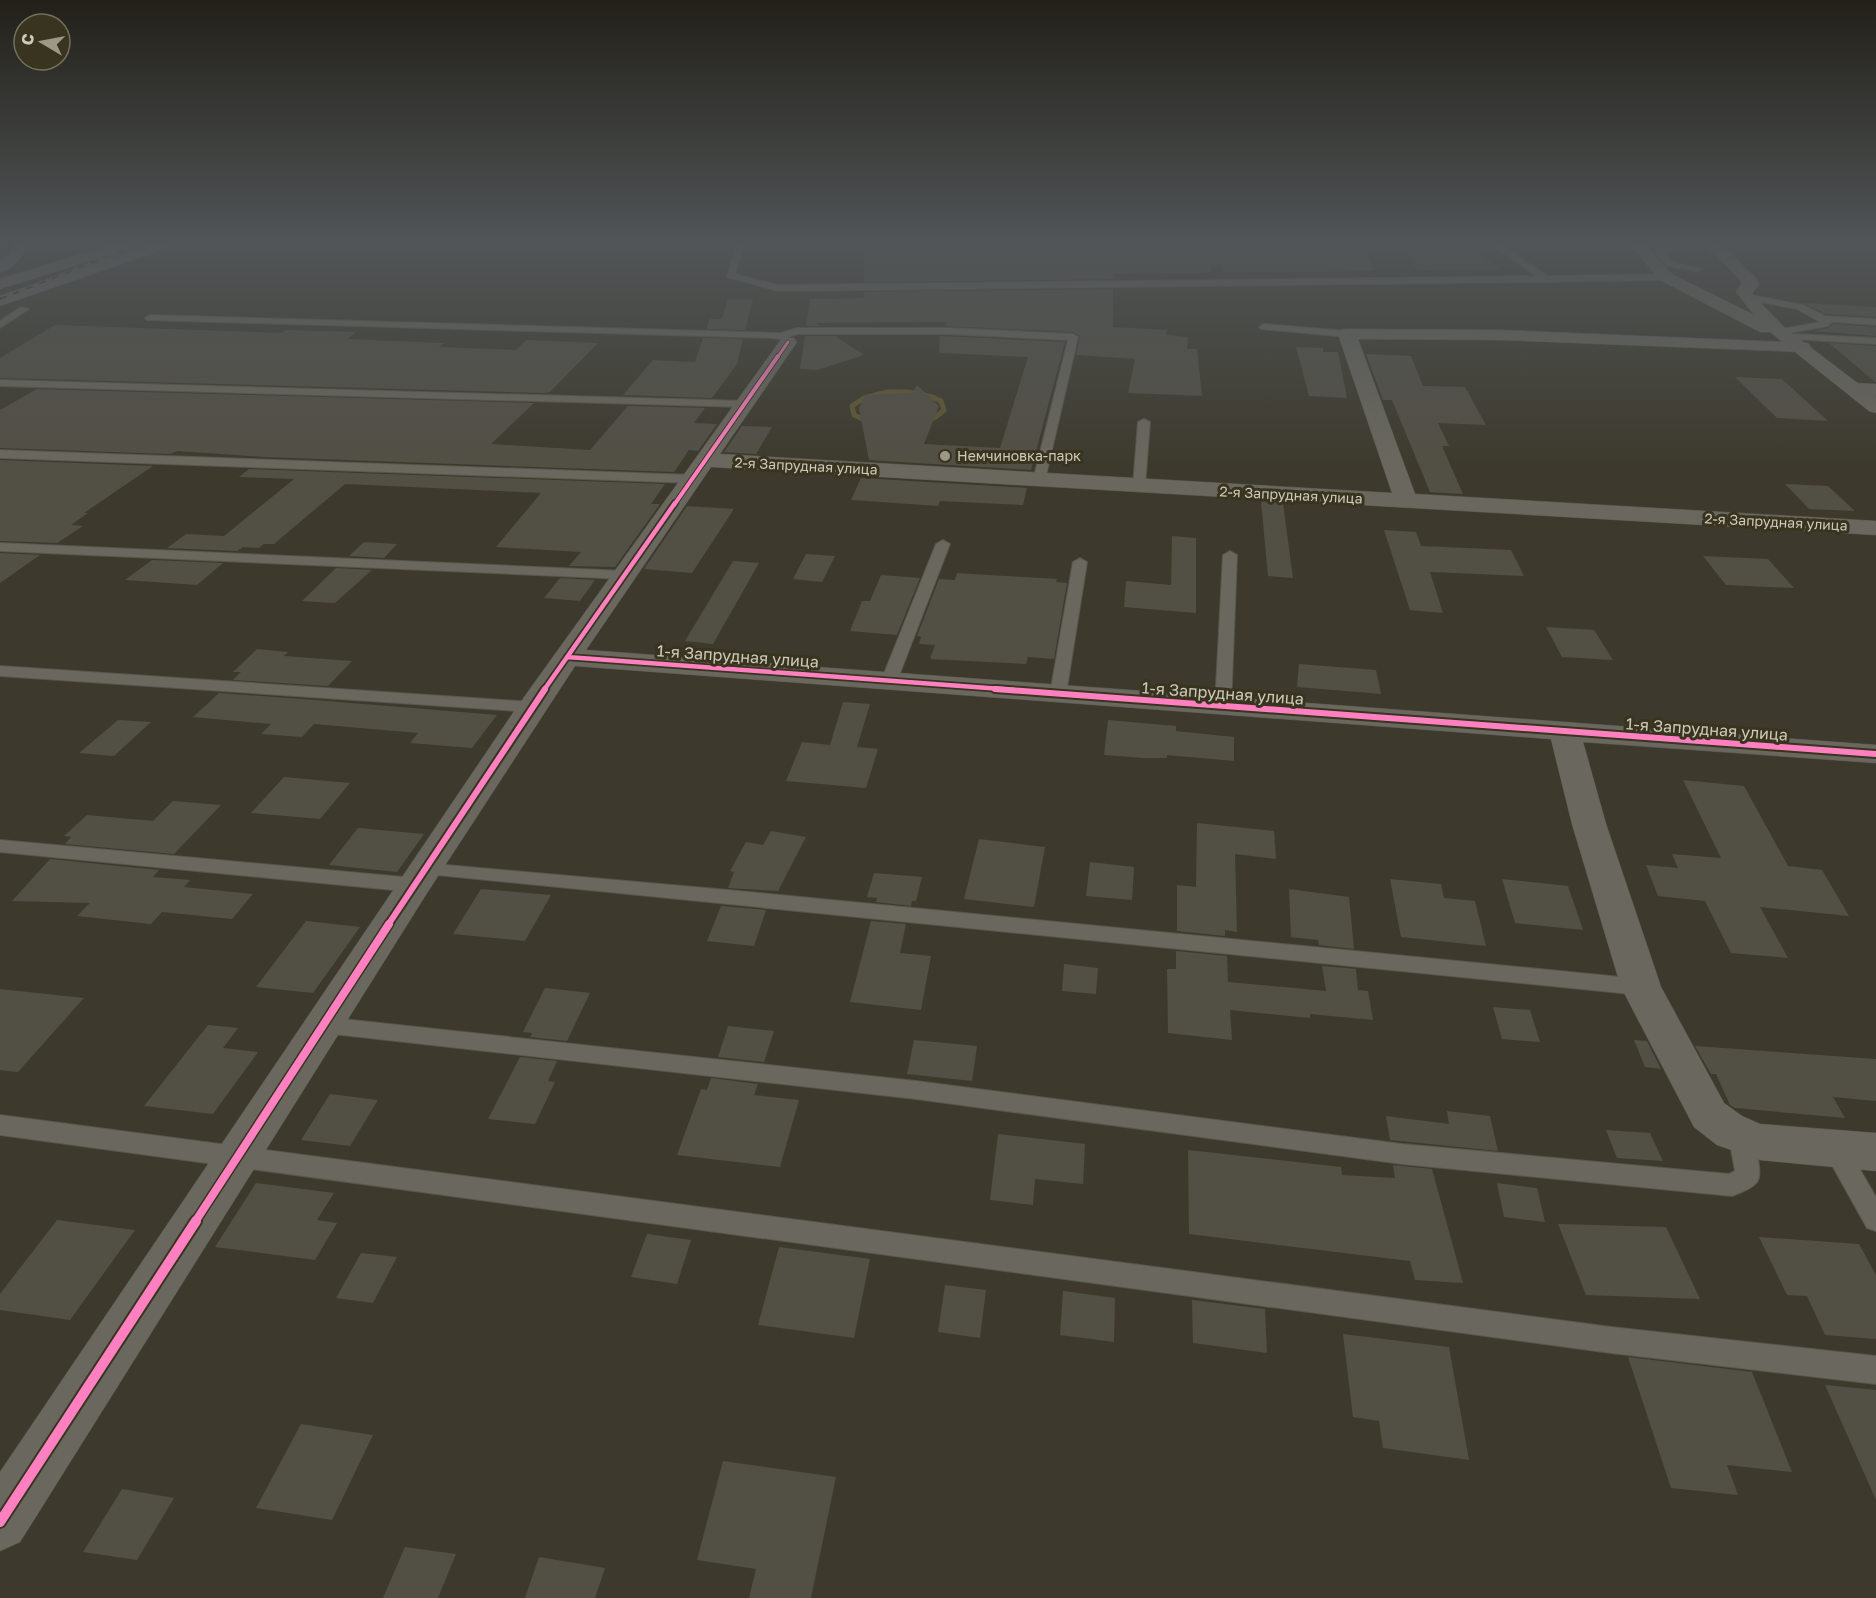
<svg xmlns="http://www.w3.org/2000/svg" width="1876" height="1598" viewBox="0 0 1876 1598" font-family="'Golos Text',sans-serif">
<rect width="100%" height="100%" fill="#3d3a2d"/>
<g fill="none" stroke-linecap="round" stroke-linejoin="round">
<!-- stream -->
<path stroke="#605732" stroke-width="5" d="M887 392C906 391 924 392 941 401L944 410C921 433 881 429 854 415L852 406 864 398Z"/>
</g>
<!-- building -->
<path fill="#524f45" d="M864 241H1362L1374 271 1224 273 1222 264 1211 266V273L1114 274V279L864 282Z
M1402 241H1462L1500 269 1417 270Z
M1113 289V327L1167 330 1166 335 1188 337 1187 349H1197L1202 396 1128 393 1135 359 1076 355 1080 336 1073 332 945 326 947 322 816 323 819 326H806L810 299 864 298V292Z
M728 299H753L745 330 706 329 710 319H722Z
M1803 303 1876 307V317L1826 314Z
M1833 324 1876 327V336L1814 331 1828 328Z
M55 325 282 333 286 330 356 332 347 339 444 343 439 347 516 350 526 340 598 343 550 392 544 393 0 378V358Z
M805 336H835L864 355 817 370 800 369Z
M940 336 1065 342 1031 470 869 460 859 408 865 395 913 393 917 385 939 406 924 444 1000 448 1028 357 939 353Z
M703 338 743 339 737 364 712 398 623 395 653 360 695 362Z
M1829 343 1876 346V382H1875Z
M1296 347 1323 348V352H1338L1347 398 1309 396Z
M1366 354 1411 356 1423 386 1465 387 1486 425 1438 423 1449 446H1442L1463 494 1430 492 1392 400H1383Z
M1735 377 1782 379 1828 421 1777 418Z
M37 389 534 403 491 444 590 450 628 406 705 408 694 423 717 424 698 451 689 450 674 472 264 457 178 451 170 454 0 448V410Z
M742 426 772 427 756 454 724 452Z
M0 460 153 466 84 513H88L71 525 83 526 57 543 0 541Z
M249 469 665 484 651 504H660L615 567 569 566 581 552 496 547 541 493 345 484 274 544H264L259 548 243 547 237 551 167 548 186 534 224 536 294 479 239 477Z
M861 478 1027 488 1023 505 940 501 938 506 851 500Z
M1785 484 1828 486 1855 511 1809 509Z
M1261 501 1283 503 1293 578 1268 576Z
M687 506 734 509 692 573 644 569Z
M1384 530 1416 532 1421 546 1511 550 1524 576 1430 572 1443 613 1410 610Z
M1172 536 1196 538V613L1124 607 1126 581 1171 585Z
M364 542 397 544 384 558 349 556Z
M0 553 40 555 0 583Z
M806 554 835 556 822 582 793 579Z
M1703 556 1768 559 1794 588 1726 585Z
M152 560 223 563 197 585 125 580Z
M733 561 759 563 713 644 685 641Z
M336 568 372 570 335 603 302 601Z
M957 573 1057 579 1056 582 1067 583 1054 659 1028 657 1026 664 930 659 935 645 919 644 921 637 917 636 939 579 955 580Z
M881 575 920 578 897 635 850 631 862 601H870Z
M560 578 595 580 580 601 544 598Z
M1546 627 1594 630 1613 660 1562 657Z
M257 649 288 652 284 656 352 661 328 686 233 680 241 672H233Z
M1299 664 1376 670 1381 694 1297 687Z
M219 693 315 700 497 715 472 748 410 743 418 733 314 724 302 737 261 734 271 724 193 717Z
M843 702 870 704 857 747 878 749 866 788 786 781 802 742 830 745Z
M118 720 151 722 114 756 79 753Z
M1108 720 1176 726V731L1234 737V761L1167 755V758H1143L1104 755Z
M284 777 350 783 320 819 251 813Z
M1683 780 1744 786 1788 866 1822 870 1849 916 1760 907 1788 958 1731 953 1705 901 1658 896 1646 865 1678 868 1672 854 1721 858Z
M173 801 221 805 174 854 65 844 71 837 64 836 87 815 153 821Z
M1197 823 1274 831 1276 859 1235 854 1237 932 1225 930V936L1177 931V885L1196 887Z
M358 828 424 834 397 872 329 865Z
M771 831 806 837 778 891 728 888 734 872 730 871 746 842 763 845Z
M979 839 1045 847 1034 907 964 899Z
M50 859 159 870 153 877 190 880 184 887 253 894 232 919 162 912 151 924 77 916 90 903 12 901Z
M1090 862 1134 867 1132 900 1086 896Z
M874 873 922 877 916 901H912L911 906 876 902 877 898 867 897Z
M1390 879 1441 884 1444 898 1475 901 1486 946 1401 937Z
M1502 879 1568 886 1583 930 1515 923Z
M481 889 551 895 525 941 453 934Z
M1289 889 1349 897 1354 949 1319 945 1318 940 1291 937Z
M721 906 766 910 754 946 707 941Z
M306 921 360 927 313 993 256 987Z
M871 921 906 924 900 953 931 956 921 1010 850 1002Z
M1176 951 1227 956 1228 982 1326 991 1322 966 1356 969 1358 990 1368 991 1373 1020 1310 1014V1018L1230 1010 1232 1040 1168 1033 1167 969H1176Z
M1064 964 1098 968 1096 994 1062 991Z
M545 988 590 993 567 1041 530 1037 532 1033 523 1032Z
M0 989 84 998 18 1072 0 1070Z
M1493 1007 1530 1010 1540 1042 1502 1039Z
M208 1025 238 1028 223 1048 258 1052 213 1114 144 1106Z
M728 1026 774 1031 764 1062 718 1057Z
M914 1040 977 1046 972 1081 907 1074Z
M1634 1040 1647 1041 1661 1069 1645 1067Z
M1695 1046 1876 1059V1101L1833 1097 1845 1118 1735 1108 1730 1105 1716 1074H1711Z
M520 1057 557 1061 548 1081 555 1082 535 1124 488 1119Z
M711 1078 758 1084 754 1095 799 1100 780 1167 677 1155 701 1089 707 1090Z
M330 1094 378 1100 350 1146 301 1140Z
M1447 1111 1490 1116 1498 1151 1390 1140 1386 1116 1449 1124Z
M1606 1130 1650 1133 1663 1161 1617 1158Z
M998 1134 1085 1144 1083 1184 1035 1179 1033 1205 990 1200Z
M1188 1150 1341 1167 1342 1175 1395 1178 1393 1165 1432 1169 1463 1283 1415 1280 1410 1261 1189 1234Z
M256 1183 334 1193 317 1220 337 1223 315 1260 215 1247Z
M1497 1183 1537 1188 1545 1222 1504 1217Z
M57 1220 135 1230 70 1320 0 1310V1294Z
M1558 1224 1666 1227 1700 1299 1586 1295Z
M647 1234 691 1240 677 1284 631 1277Z
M1759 1237 1859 1244 1876 1275V1339L1825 1335 1807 1296 1787 1295Z
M779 1247 870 1259 854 1338 758 1325Z
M361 1253 397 1257 373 1303 336 1298Z
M945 1285 986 1290 980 1338 938 1332Z
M1063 1291 1115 1298 1114 1342 1060 1335Z
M1192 1300 1265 1309 1267 1353 1193 1343Z
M1343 1334 1449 1347 1469 1460 1383 1448 1379 1421 1353 1417Z
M1628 1357 1752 1372 1792 1472 1727 1465 1738 1495 1671 1488Z
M1825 1385 1876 1390V1500Z
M301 1424 373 1435 332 1520 256 1508Z
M723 1461 836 1477 811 1598H749L756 1569 697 1560Z
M122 1489 174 1498 137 1560 83 1552Z
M405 1547 456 1554 438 1598H383Z
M539 1557 605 1568 595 1598H525Z"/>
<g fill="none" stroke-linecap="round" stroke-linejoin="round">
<defs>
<path id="service" d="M737 241H745L735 274 778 285 1536 276 1487 241H1497L1547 276 1666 274 1670 277 1666 280 1546 282 778 291 727 277Z
M1665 246H1678L1682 248 1663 252 1673 262 1702 269 1698 272 1667 266 1654 251Z
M1746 294 1803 305 1825 316 1876 319V325L1832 322 1828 326 1779 335 1774 332 1776 330 1820 322 1797 309 1743 299V295Z
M21 307 29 309 0 328V321Z
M150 315 781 333 797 328H948L1073 334 1078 337 1045 480 1039 484 1033 480 1068 340 948 334H798L788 337 793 342 788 345 779 339 771 338 147 320 145 318Z
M1264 324 1347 331 1352 334 1347 337 1261 329 1259 327Z
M1795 334 1876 338V344L1792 339 1790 337Z
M0 380 745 401 750 404 745 407 0 386Z
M1144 419 1150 422 1145 486 1139 490 1133 486 1138 422Z
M0 450 692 475 698 479 692 483 0 458Z
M943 540 950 544 897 681 889 686 883 684 881 681 936 544Z
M0 543 625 571 632 575 625 579 0 551Z
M1230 551 1237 555 1231 706 1223 711 1215 706 1223 555Z
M1080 558 1087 562 1066 694 1058 699 1050 694 1073 562Z
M0 666 532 702 540 707 532 712 0 676Z
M0 840 414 878 421 880 424 885 421 890 414 892 0 852Z
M424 863 728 890 1641 979 1649 981 1652 987 1649 993 1641 995 417 873 414 869 417 865Z
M324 1017 916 1081 1402 1144 1729 1174 1735 1171 1729 1138 1732 1131 1741 1128 1750 1131C1754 1140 1764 1174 1757 1182 1752 1189 1740 1193 1732 1196L1402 1164 916 1099 324 1033 316 1031 313 1025 316 1019Z
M0 1115 1611 1327 1876 1356V1384L1611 1353 0 1135Z
M1835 1139 1844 1142 1876 1197V1231L1867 1228 1823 1149 1826 1142Z"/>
<path id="minor" d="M1347 329 1502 330 1808 343 1811 347 1808 351 1802 352 1502 340 1358 339 1415 494 1876 521V535L711 467 586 650 1876 745V763L1583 742 1606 824 1661 987 1724 1103 1742 1116 1760 1124 1876 1133V1171L1760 1160 1717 1145 1694 1127 1621 987 1572 824 1551 739 575 666 427 893 20 1542 0 1551V1472L517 707 782 338H794L797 342 720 454 1392 493 1338 334 1341 330Z
M1854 383 1876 384V396L1847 393 1844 389 1847 385Z"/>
<path id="tertiary" d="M1627 241H1642L1672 274 1754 315 1736 292 1742 282 1702 241H1718L1756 278 1759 285 1752 293 1753 295 1785 328 1876 397V413L1869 411 1770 332H1760L1660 280Z"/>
<path id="primary" d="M123 241H146L144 244 0 289V279Z"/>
<path id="trunk" d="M16 241H30C24 254 15 269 0 273V260L10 253Z
M160 241H182L180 244 0 306V296Z"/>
</defs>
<!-- service casing -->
<use href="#service" stroke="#57554c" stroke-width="2"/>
<!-- minor casing -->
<use href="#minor" stroke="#57554c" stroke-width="1"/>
<!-- tertiary casing -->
<use href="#tertiary" stroke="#57554c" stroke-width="1"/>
<!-- primary casing -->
<use href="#primary" stroke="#5a574b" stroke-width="1"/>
<!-- trunk casing -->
<use href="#trunk" stroke="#59564a" stroke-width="1"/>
<!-- service -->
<use href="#service" fill="#6a685e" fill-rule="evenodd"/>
<!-- minor -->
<use href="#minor" fill="#6a685e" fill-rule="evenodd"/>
<!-- tertiary -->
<use href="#tertiary" fill="#6a685e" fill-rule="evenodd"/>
<!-- primary -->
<use href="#primary" fill="#6c6a60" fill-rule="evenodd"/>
<!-- trunk -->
<use href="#trunk" fill="#6b6a62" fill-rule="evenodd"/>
<defs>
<path id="rail" d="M0 299 148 241"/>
</defs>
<!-- rail casing -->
<use href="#rail" stroke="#6e6c62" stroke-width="3"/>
<!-- rail -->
<use href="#rail" stroke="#39341f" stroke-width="2" stroke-dasharray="7" stroke-linecap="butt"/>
<defs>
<path id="cycleway-far5" d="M777 358 788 342"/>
<path id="cycleway-far4" d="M674 505 778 356"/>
<path id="cycleway-far3" d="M567 657 1015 690
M544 690 675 503"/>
<path id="cycleway-far2" d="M995 689 1876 754
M388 925 545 689"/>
<path id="cycleway-far1" d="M195 1222 389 924"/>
<path id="cycleway" d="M0 1522 196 1221"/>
</defs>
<!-- cycleway-far5 casing -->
<use href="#cycleway-far5" stroke="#39341f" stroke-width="4.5"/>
<!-- cycleway-far4 casing -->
<use href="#cycleway-far4" stroke="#39341f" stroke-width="6"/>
<!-- cycleway-far3 casing -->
<use href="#cycleway-far3" stroke="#39341f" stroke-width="8"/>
<!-- cycleway-far2 casing -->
<use href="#cycleway-far2" stroke="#39341f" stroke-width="10"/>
<!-- cycleway-far1 casing -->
<use href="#cycleway-far1" stroke="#39341f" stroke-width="11"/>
<!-- cycleway casing -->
<use href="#cycleway" stroke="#39341f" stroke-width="14"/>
<!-- cycleway-far5 -->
<use href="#cycleway-far5" stroke="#ff80c0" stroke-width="3"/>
<!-- cycleway-far4 -->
<use href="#cycleway-far4" stroke="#ff80c0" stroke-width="4"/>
<!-- cycleway-far3 -->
<use href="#cycleway-far3" stroke="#ff80c0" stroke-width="4.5"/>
<!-- cycleway-far2 -->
<use href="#cycleway-far2" stroke="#ff80c0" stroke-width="6"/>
<!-- cycleway-far1 -->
<use href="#cycleway-far1" stroke="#ff80c0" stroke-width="8"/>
<!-- cycleway -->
<use href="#cycleway" stroke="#ff80c0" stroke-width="10"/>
</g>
<!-- sky -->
<linearGradient id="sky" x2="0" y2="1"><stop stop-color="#222019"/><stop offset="0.52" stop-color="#515557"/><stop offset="1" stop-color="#515557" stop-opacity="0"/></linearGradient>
<rect width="1876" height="465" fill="url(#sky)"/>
<!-- markers -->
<circle fill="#9b9887" stroke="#39341f" stroke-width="2" cx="945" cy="456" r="6"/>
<g text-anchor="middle" stroke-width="6" stroke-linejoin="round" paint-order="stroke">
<!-- far-poi labels -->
<g font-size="14" fill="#cdcab8" stroke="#39341f" text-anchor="start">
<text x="957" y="461">Немчиновка-парк</text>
</g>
<!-- far-street labels -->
<g font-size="14" fill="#cdcab8" stroke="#39341f">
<text transform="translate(806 466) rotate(3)" y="5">2-я Запрудная улица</text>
<text transform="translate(1291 495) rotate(3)" y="5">2-я Запрудная улица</text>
<text transform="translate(1776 522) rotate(3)" y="5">2-я Запрудная улица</text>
</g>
<!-- street labels -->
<g font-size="16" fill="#cdcab8" stroke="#39341f">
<text transform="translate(738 656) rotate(4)" y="6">1-я Запрудная улица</text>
<text transform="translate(1223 693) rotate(4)" y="6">1-я Запрудная улица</text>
<text transform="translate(1707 729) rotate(4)" y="6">1-я Запрудная улица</text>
</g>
</g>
<!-- north arrow -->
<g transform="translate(42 42) rotate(280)"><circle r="28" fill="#39341f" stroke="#74705c" stroke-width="1.5"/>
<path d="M0-4.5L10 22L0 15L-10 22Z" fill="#9b9887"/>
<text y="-9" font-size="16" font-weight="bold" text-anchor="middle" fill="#cdcab8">С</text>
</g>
</svg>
